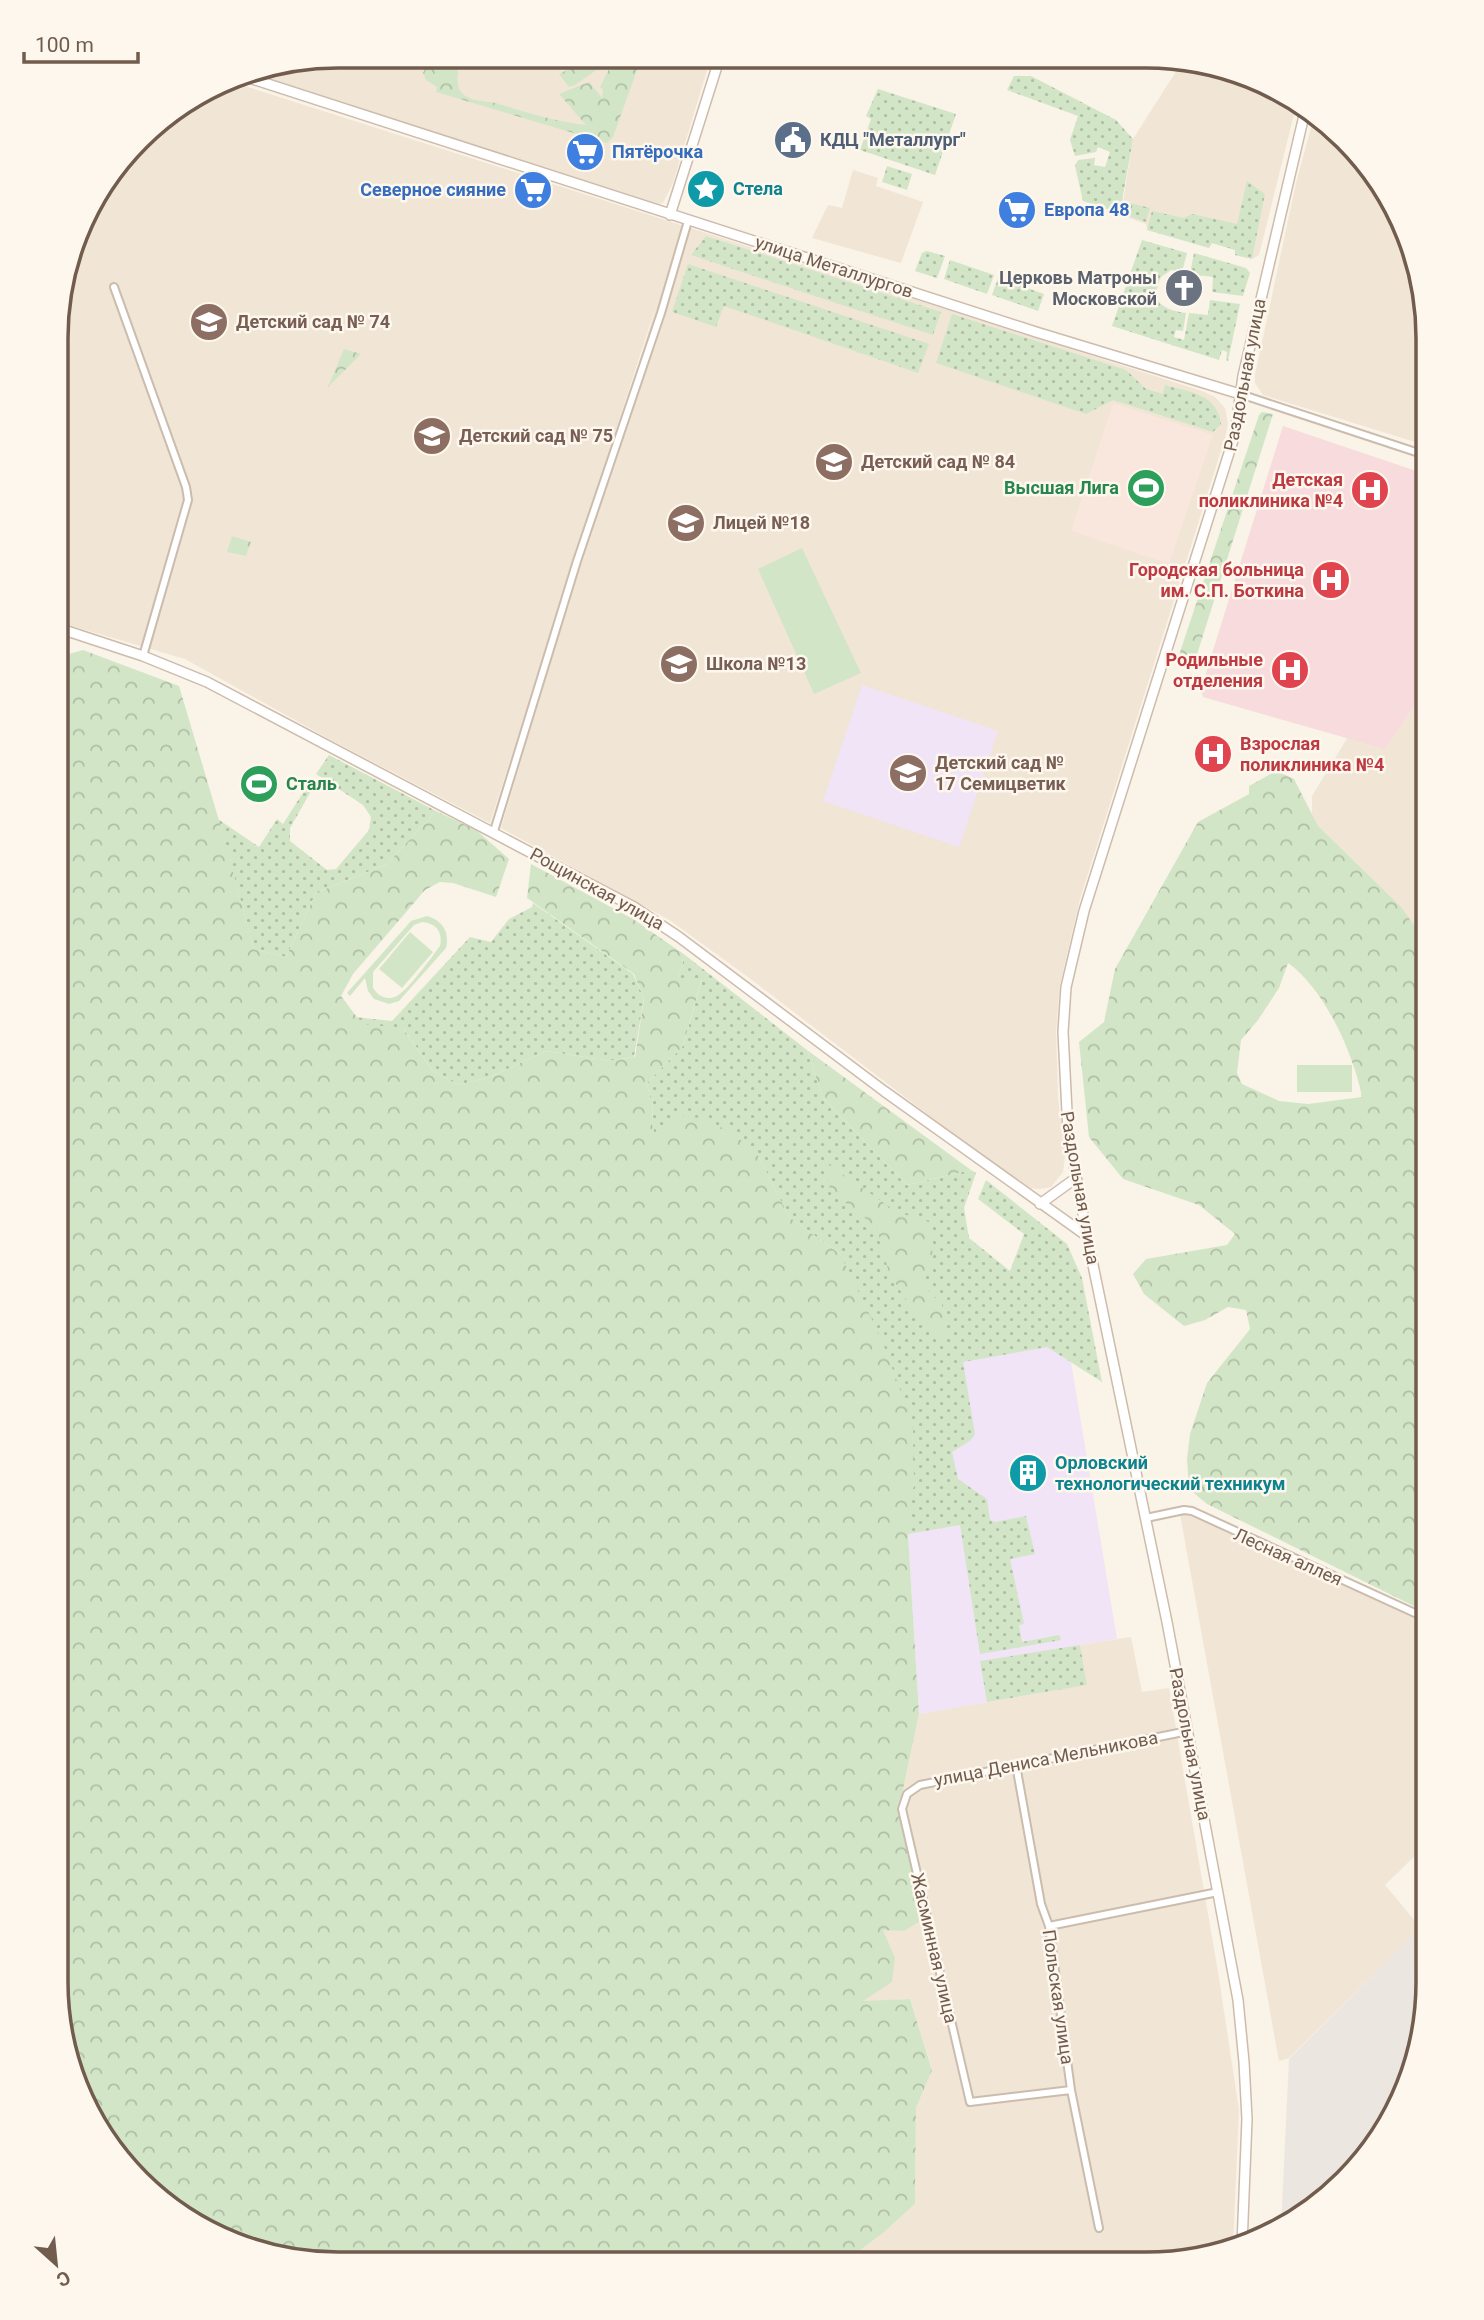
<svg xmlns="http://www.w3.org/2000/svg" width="1484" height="2320" viewBox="0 0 1484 2320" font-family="Roboto,sans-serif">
<defs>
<pattern id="grass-dots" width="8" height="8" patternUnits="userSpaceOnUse" patternTransform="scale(1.75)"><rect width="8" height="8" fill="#d2e6c7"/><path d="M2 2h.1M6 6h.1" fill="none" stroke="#afbea4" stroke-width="1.8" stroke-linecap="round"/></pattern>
<pattern id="forest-crowns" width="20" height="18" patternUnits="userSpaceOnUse" patternTransform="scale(1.75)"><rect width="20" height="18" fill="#d2e6c7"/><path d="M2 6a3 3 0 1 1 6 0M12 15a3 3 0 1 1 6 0" fill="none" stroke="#afbea4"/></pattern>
</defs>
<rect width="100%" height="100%" fill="#faf3e7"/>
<!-- residential -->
<path fill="#f1e5d6" d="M338 56 711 57 673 183 663 203 655 205 251 73Z
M1184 59 1254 78 1297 102 1259 255 1252 259 1235 255V250L1212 243 1209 248 1147 229 1146 224 1121 215 1133 139Z
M226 80 1202 391 1215 397 1225 408 1228 424 1225 438 1080 899 1060 984 1056 1031 1058 1098 1065 1157 1063 1172 1051 1187 1040 1189 1026 1188 1008 1176 752 980 671 921 501 828 659 296 490 823 331 740 185 659 58 622V301L85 213 152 126Z
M1315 113 1370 166 1406 230 1428 338V446L1263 395 1255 383V375L1296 183Z
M853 170 878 178 876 186 923 202 901 263 812 238 828 205 842 208Z
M1428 685V1010L1312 859V796L1348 737 1385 748Z
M1200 1513 1428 1615 1427 1857 1421 1850 1385 1885 1421 1928 1289 2058 1279 2061 1180 1514Z
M1131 1637 1142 1692 1169 1688 1218 1972 1239 2110 1233 2247 1147 2264 843 2263 883 2233 915 2204 916 2108 932 2069 910 1999 862 2002 894 1958 883 1930 922 1920 899 1808 919 1714 1086 1685 1080 1645Z"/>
<!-- commercial -->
<path fill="#f9e6dc" d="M1113 403 1213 435 1169 564 1071 531Z"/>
<!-- industrial -->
<path fill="#ebe6e0" d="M1427 1922V2001L1413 2073 1380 2139 1318 2206 1281 2227 1289 2059Z"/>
<!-- education -->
<path fill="#f0e4f6" d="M862 685 998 731 959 847 823 801Z
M1067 1338 1117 1639 1080 1645 1087 1685 919 1714 908 1534V1498L957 1357Z"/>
<!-- medical -->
<path fill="#f7dbdd" d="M1283 426 1428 475V685L1385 749 1203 697 1201 689Z"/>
<!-- grass -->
<path fill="url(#grass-dots)" d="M1014 76H1031L1116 120 1133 139 1122 201 1150 208 1146 222 1083 201 1075 166 1078 160 1095 158 1094 165 1105 167 1110 152 1098 147 1096 152 1075 156 1070 140 1078 116 1007 90Z
M878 89 956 114 935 175 860 150 871 119 866 116Z
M887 166 912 174 907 190 882 182Z
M1247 181 1265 194 1252 259 1235 255V250L1212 243 1209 248 1147 230 1152 211 1184 218 1192 214 1237 224Z
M706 236 941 312 933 335 691 255Z
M1142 240 1187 253 1182 272 1171 270 1161 277C1149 302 1163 310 1186 313L1183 331 1176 330 1174 337 1184 340 1189 313 1208 315 1210 300 1240 304 1228 361 1226 360 1227 352 1222 350 1219 360 1112 326Z
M927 251 945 256 937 278 915 271 922 253Z
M1194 253 1246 268 1250 273 1243 296 1212 292 1213 277 1190 274Z
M950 260 994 275 987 294 944 279Z
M688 264 929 344 918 373 724 306 716 327 672 312Z
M998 278 1044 294 1038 311 992 295Z
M952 314 1126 370 1146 389 1163 394 1165 385C1192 393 1216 393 1221 424L1213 432 1113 400 1086 414 936 363Z
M329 755 436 811 387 864 316 893 286 957 254 949 218 819 259 847 277 819 283 824 306 788 311 791 290 828V841L327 870 336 869 369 830 371 817 363 805 316 774Z
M533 903 633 974 644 998 634 1057 609 1061 546 1051 490 1077 458 1085 432 1070 404 1029 362 1025 355 1017 392 1021 470 937 491 942 509 919 532 907Z
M685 955 807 1050 823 1098 907 1185 971 1170 976 1173 964 1208 969 1238 1010 1271 1024 1234 978 1199 986 1180 1067 1244 1082 1278 1102 1382 1047 1347 963 1362 975 1434 971 1440 952 1452 958 1479 987 1499 990 1520 995 1522 1026 1516 1035 1554 1010 1559 1024 1624 1019 1625 1022 1642 1059 1635 1061 1640 980 1654 960 1525 908 1534V1498L840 1254 789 1217 759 1157 654 1133 652 1123 653 1101 646 1084 683 1046 702 979 678 978Z
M1080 1645 1087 1685 987 1702 980 1661Z"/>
<!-- forest -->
<path fill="url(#forest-crowns)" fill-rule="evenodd" d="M445 56H455C462 68 453 83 462 93 472 103 487 100 499 104 527 113 557 122 586 125L559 94 589 82 602 98 603 90 600 87 610 67 605 64 575 85 569 87 559 74 593 57H638L640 62 613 137 607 143 436 92 437 87 426 80 423 73 430 59 441 61Z
M344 349 361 354 328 387Z
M1262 412 1273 414 1193 667 1179 655 1259 415Z
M232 536 251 542 246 556 227 552Z
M83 650 179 686 220 824 254 949 286 957 316 893 387 864 436 811 476 830 509 859 496 897 453 883 440 882 425 890 353 974 341 996 362 1024 403 1028 432 1070 458 1085 490 1077 546 1051 609 1061 635 1057 644 999 634 974 527 898 531 864 633 919 685 955 678 978H702L683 1046 646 1084 653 1101 652 1123 654 1133 663 1134 670 1119 681 1115 704 1119 733 1133 759 1157 789 1217 840 1254 881 1338 913 1424 914 1487 908 1498V1534L919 1714 899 1808 922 1920 904 1931 883 1930 895 1958 892 1982 863 2001 910 1999 932 2070 916 2108 915 2204 883 2233 843 2263 301 2262 230 2243 167 2206 114 2154 78 2090 56 1982 58 669 66 655Z
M1276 771 1294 779 1318 826 1402 908 1428 946V1613L1207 1504 1189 1489 1187 1459 1190 1434 1207 1383 1250 1329 1246 1310 1228 1307 1205 1320 1184 1326 1144 1294 1133 1274 1146 1259 1227 1245 1235 1234 1199 1205 1123 1179 1089 1137 1079 1042 1104 1022 1115 969 1198 822 1249 794V786ZM1288 963C1325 989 1354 1055 1362 1097L1308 1104 1279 1101 1242 1084 1237 1073 1241 1040 1258 1020 1279 988Z
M807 1050 971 1170 907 1185 823 1098Z
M825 1162 897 1212 929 1222 934 1266 923 1278 930 1294 942 1303 944 1338 920 1321 889 1273 877 1228 830 1190Z"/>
<!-- garden -->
<path fill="#d2e6c7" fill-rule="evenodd" d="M802 548 861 673 814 694 758 569Z
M427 916C442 920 450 932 446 948L399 1001 389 1004 374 999 368 991 365 978 350 996 347 993 411 921ZM422 922C436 923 443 932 440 946 432 957 407 991 397 996 387 1001 378 996 373 988V972L414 925Z
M410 932 433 952 402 988 379 969Z
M1297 1065H1352V1092H1297Z"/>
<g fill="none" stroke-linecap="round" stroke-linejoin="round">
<defs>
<path id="minor" d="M114 287 186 487 188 500 143 656
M1240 394 1428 456
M494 831 577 561 661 313 688 221
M1146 1518 1184 1510 1192 1511 1428 1619
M1016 1765 1041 1904 1049 1926 1071 2090 1099 2228
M1049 1926 1218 1892
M1071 2090 970 2102 902 1809 907 1794 920 1785 1188 1731"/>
<path id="secondary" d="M240 75 1036 332 1240 394
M670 215 720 57
M58 628 143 656 207 682 634 907 679 937 884 1091 1087 1236
M1040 1204 1076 1178
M1242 2245 1247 2119 1244 2062 1238 2000 1167 1622 1087 1236 1068 1132 1063 1032 1066 987 1084 911 1235 434 1243 376 1306 107"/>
</defs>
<!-- minor casing -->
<use href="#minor" stroke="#cbbcae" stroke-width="10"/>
<!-- secondary casing -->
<use href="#secondary" stroke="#cdbcac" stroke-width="12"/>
<!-- minor -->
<use href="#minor" stroke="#fff" stroke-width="6"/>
<!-- secondary -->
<use href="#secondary" stroke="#fff" stroke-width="9"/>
</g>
<!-- icons -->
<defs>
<symbol id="civic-disc" viewBox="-11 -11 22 22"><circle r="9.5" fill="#5c6f8a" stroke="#fdf7ed"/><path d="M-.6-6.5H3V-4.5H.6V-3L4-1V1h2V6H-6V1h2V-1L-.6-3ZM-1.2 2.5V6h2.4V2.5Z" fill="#fff"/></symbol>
<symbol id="supermarket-disc" viewBox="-11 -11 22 22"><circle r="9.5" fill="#3f7fe0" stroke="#fdf7ed"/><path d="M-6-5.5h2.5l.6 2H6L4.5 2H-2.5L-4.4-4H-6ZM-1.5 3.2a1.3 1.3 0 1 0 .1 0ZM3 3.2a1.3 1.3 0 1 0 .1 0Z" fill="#fff"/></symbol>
<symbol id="sight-disc" viewBox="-11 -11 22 22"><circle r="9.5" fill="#0f9aa8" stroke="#fdf7ed"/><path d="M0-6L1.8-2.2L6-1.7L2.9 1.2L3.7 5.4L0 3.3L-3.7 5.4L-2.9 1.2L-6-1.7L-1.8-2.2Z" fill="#fff"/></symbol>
<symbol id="church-disc" viewBox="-11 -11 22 22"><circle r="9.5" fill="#6b7280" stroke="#fdf7ed"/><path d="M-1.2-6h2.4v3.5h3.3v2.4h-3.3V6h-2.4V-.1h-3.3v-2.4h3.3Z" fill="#fff"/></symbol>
<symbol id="school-disc" viewBox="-11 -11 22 22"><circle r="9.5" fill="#8d6e63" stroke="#fdf7ed"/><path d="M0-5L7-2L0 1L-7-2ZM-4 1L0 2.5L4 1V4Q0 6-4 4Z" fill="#fff"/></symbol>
<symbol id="stadium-disc" viewBox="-11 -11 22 22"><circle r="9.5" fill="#2e9e5b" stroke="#fdf7ed"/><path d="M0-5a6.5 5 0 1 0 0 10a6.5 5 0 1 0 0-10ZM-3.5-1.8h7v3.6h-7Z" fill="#fff"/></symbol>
<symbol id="hospital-disc" viewBox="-11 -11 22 22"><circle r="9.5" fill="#e0444e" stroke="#fdf7ed"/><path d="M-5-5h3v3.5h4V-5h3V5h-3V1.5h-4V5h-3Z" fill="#fff"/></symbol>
<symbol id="building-disc" viewBox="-11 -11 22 22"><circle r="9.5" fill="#0f9aa8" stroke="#fdf7ed"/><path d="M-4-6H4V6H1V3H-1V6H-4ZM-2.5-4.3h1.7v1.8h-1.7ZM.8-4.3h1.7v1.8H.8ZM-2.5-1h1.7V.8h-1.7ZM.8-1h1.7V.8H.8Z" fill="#fff"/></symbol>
</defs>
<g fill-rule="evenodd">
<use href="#civic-disc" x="771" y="118" width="44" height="44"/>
<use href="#supermarket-disc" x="563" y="130" width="44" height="44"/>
<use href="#sight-disc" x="684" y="167" width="44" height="44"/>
<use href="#supermarket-disc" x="511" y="168" width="44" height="44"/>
<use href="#supermarket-disc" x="995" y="188" width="44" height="44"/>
<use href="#church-disc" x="1162" y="266" width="44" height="44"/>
<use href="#school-disc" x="187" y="300" width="44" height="44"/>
<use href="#school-disc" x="410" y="414" width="44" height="44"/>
<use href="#school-disc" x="812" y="440" width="44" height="44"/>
<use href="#stadium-disc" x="1124" y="466" width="44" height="44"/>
<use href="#hospital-disc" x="1348" y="468" width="44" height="44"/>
<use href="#school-disc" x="664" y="501" width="44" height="44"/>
<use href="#hospital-disc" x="1309" y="558" width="44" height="44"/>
<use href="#school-disc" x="657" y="642" width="44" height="44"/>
<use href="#hospital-disc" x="1268" y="648" width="44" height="44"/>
<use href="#hospital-disc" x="1191" y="732" width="44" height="44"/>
<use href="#school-disc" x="886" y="751" width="44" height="44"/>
<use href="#stadium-disc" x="237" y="762" width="44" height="44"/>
<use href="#building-disc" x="1006" y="1451" width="44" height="44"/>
</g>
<g text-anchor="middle" stroke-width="5" stroke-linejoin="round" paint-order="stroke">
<!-- service labels -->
<g font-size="18" font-weight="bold" fill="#4e5e75" stroke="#fdf7ed" text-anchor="start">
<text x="820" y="146">КДЦ "Металлург"</text>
</g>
<!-- shop labels -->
<g font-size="18" font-weight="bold" fill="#366cbe" stroke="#fdf7ed" text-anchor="start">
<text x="612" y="158">Пятёрочка</text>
<text x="506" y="196" text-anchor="end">Северное сияние</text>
<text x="1044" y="216">Европа 48</text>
</g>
<!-- culture labels -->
<g font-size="18" font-weight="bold" fill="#0d838f" stroke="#fdf7ed" text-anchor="start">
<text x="733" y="195">Стела</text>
<text x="1055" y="1469">Орловский<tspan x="1055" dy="21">технологический техникум</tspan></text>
</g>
<!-- street labels -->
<g font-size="18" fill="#715c4e" stroke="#fdf7ed">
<text transform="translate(834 267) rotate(18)" y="6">улица Металлургов</text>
<text transform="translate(1245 375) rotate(-79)" y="6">Раздольная улица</text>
<text transform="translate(597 889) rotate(29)" y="6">Рощинская улица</text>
<text transform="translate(1080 1188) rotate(80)" y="6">Раздольная улица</text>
<text transform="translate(1288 1557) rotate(24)" y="6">Лесная аллея</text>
<text transform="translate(1190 1744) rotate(79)" y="6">Раздольная улица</text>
<text transform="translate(1046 1759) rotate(-11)" y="6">улица Дениса Мельникова</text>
<text transform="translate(934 1948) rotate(77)" y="6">Жасминная улица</text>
<text transform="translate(1058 1997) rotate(82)" y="6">Польская улица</text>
</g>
<!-- worship labels -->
<g font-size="18" font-weight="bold" fill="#5b616d" stroke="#fdf7ed" text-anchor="end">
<text x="1157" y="284">Церковь Матроны<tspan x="1157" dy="21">Московской</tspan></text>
</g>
<!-- education labels -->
<g font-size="18" font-weight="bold" fill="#785e54" stroke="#fdf7ed" text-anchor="start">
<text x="236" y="328">Детский сад № 74</text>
<text x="459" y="442">Детский сад № 75</text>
<text x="861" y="468">Детский сад № 84</text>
<text x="713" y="529">Лицей №18</text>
<text x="706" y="670">Школа №13</text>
<text x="935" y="769">Детский сад №<tspan x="935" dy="21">17 Семицветик</tspan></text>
</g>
<!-- health labels -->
<g font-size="18" font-weight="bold" fill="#be3a42" stroke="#fdf7ed" text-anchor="end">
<text x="1343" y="486">Детская<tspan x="1343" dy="21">поликлиника №4</tspan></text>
<text x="1304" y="576">Городская больница<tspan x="1304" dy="21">им. С.П. Боткина</tspan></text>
<text x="1263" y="666">Родильные<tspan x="1263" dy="21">отделения</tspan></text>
<text x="1240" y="750" text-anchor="start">Взрослая<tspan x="1240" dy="21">поликлиника №4</tspan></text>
</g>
<!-- leisure labels -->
<g font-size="18" font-weight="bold" fill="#27864d" stroke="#fdf7ed" text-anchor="end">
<text x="1119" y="494">Высшая Лига</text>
<text x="286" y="790" text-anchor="start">Сталь</text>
</g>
</g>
<!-- crop -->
<path d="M0 0H1484V2320H0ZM338 68H1146A270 270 0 0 1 1416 338V1982A270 270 0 0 1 1146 2252H338A270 270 0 0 1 68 1982V338A270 270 0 0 1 338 68Z" fill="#fdf7ed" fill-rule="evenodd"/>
<path fill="none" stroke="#715c4e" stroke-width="3.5" d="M338 68H1146A270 270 0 0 1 1416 338V1982A270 270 0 0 1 1146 2252H338A270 270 0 0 1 68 1982V338A270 270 0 0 1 338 68Z"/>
<!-- north arrow -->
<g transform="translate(56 2264) rotate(153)" stroke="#fdf7ed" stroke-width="5" paint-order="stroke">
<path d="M0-5L12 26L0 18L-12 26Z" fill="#715c4e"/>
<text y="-10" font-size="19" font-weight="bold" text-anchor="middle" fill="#715c4e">С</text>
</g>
<!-- scale -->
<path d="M24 52v10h114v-10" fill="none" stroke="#715c4e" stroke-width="3.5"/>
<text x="35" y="52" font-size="21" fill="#715c4e" stroke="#fdf7ed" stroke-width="5" paint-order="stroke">100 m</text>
</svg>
